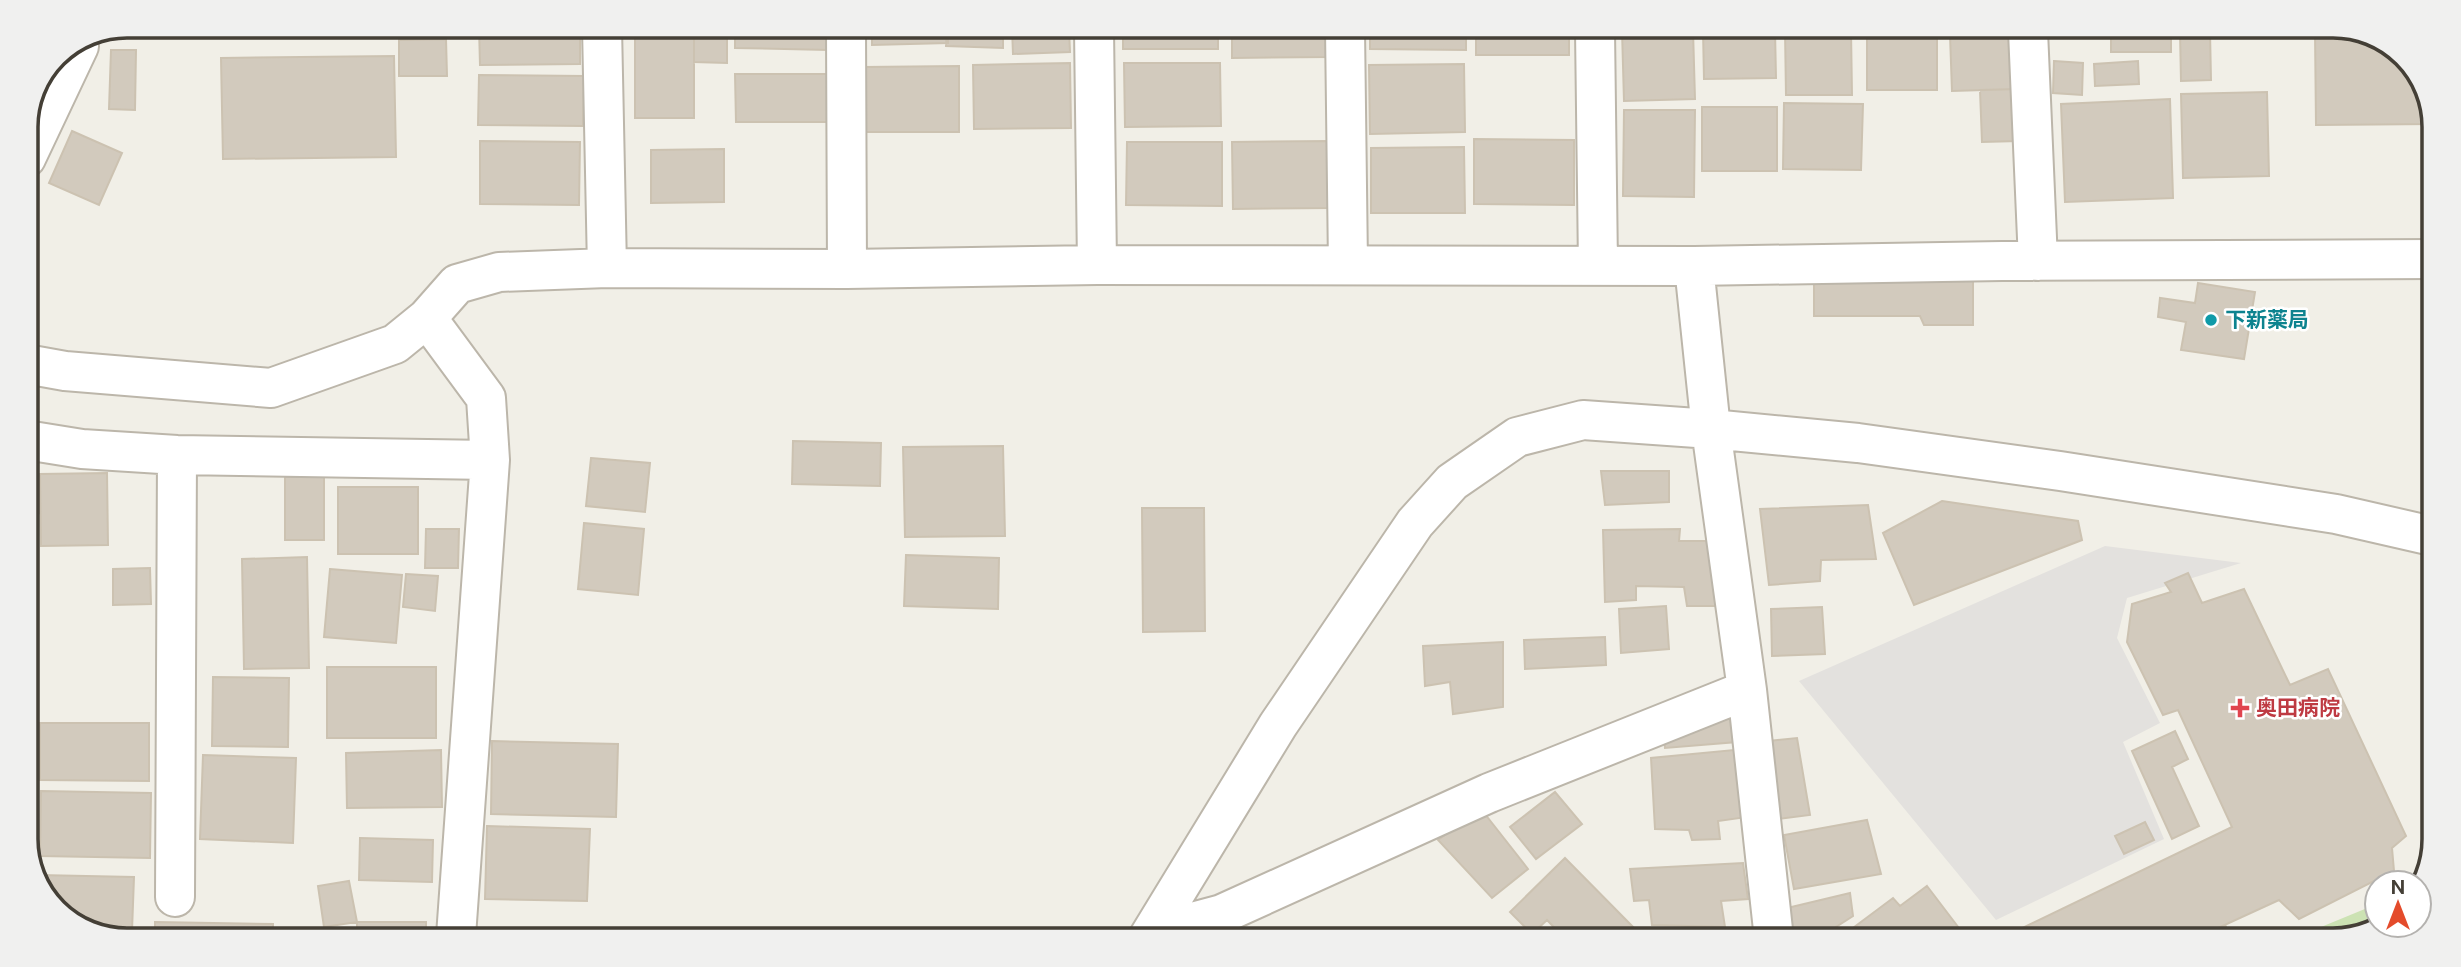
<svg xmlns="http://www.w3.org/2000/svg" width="2461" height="967" viewBox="0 0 2461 967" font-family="'Public Sans','Noto Sans JP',sans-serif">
<rect width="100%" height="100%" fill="#f1efe7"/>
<!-- green -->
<path fill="#cce2b3" d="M2377 904V925H2380L2334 941H2287Z"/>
<!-- parking -->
<path fill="#e3e1de" d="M2105 546 2241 563 2127 598 2117 638 2160 723 2123 742 2164 839 1996 920 1799 681Z"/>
<!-- building -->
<path fill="#d2cabd" stroke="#ccc2b1" stroke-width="2" d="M479 27H580V64L480 65Z
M635 27 694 28V118H635Z
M694 28H727V63L694 62Z
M735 28H828V50L735 48Z
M872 28H948V43L872 45Z
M947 28H1003V48L946 46Z
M1012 28 1069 29 1070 52 1013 54Z
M1123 29H1218V49H1123Z
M1232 29H1329V57L1232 58Z
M1370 29 1466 30V50L1370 49Z
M1476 30H1569V55H1476Z
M1622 30H1693L1695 99 1624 101Z
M1703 30H1775L1776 78 1704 79Z
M1785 30H1851L1852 95H1786Z
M1867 31H1937V90H1867Z
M2111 31H2171V52H2111Z
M2180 31H2210L2211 80 2181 81Z
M2315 32H2366L2414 66 2434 124 2316 125Z
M2016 33 2018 89 1952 91 1950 35Z
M446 39 447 76H399V40Z
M111 50H136L135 110 109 109Z
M394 56 396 157 223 159 221 58Z
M2054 61 2083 63 2082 95 2053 93Z
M2138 61 2139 84 2095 86 2094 64Z
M1070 63 1071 128 974 129 973 65Z
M1124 63H1220L1221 126 1125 127Z
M1464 64 1465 132 1370 134 1369 65Z
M959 66V132H866L865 67Z
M735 74H838V122H736Z
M479 75 584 76 583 126 478 125Z
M2018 89 2019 141 1982 142 1980 90Z
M2267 92 2269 176 2183 178 2181 94Z
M2170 99 2173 198 2065 202 2061 104Z
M1784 103 1863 104 1861 170 1783 169Z
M1702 107H1777V171H1702Z
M1624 110H1695L1694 197 1623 196Z
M72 131 122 153 99 205 49 183Z
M1474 139 1574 140V205L1474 204Z
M480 141 580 142 579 205 480 204Z
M1330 141 1331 208 1233 209 1232 142Z
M1127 142H1222V206L1126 205Z
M1464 147 1465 213H1371V148Z
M724 149V202L651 203V150Z
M1814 279H1973V325H1924L1920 316H1814Z
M2198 283 2255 292 2244 359 2181 350 2186 322 2158 317 2160 298 2195 303Z
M793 441 881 443 880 486 792 484Z
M1003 446 1005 536 905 537 903 447Z
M26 455H37L40 513 26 514Z
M591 458 650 463 645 512 586 506Z
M1601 471H1669V502L1605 505Z
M107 473 108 545 41 546 40 474Z
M285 477H324V540H285Z
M338 487H418V554H338Z
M1942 501 2078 521 2082 540 1914 605 1883 533Z
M1868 505 1876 559 1821 560 1820 581 1769 585 1760 509Z
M1142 508H1204L1205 631 1143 632Z
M584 523 644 529 638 595 578 589Z
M426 529H459L458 568H425Z
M1680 529 1679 541H1711L1716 606H1687L1684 587 1636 586V600L1605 602 1603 530Z
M26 531H30V604H26Z
M906 555 999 558 998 609 904 606Z
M307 557 309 668 244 669 242 559Z
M150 568 151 604 113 605V569Z
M330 569 402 575 396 643 324 637Z
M2188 573 2202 603 2244 589 2290 685 2328 669 2406 836 2392 848 2394 871 2299 919 2279 900 2192 940H2013L2010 934 2232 827 2178 710 2163 715 2127 642 2132 604 2171 592 2165 583Z
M406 574 438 576 435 611 403 607Z
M1666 606 1669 649 1621 653 1619 609Z
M1822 607 1825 654 1772 656 1771 609Z
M1605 637 1606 665 1525 669 1524 640Z
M26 640 30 696H26Z
M1503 642V707L1453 714 1450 682 1425 686 1423 646Z
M327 667H436V738H327Z
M213 677 289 678 288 747 212 746Z
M1734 711 1737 742 1665 748 1664 735Z
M40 723H149V781L40 780Z
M2175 731 2188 759 2172 767 2199 826 2172 839 2132 751Z
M1797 738 1810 815 1778 819 1769 741Z
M492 741 618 744 616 817 491 814Z
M441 750 442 807 347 808 346 753Z
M1734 750 1747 817 1718 821 1720 839 1692 840 1689 830 1655 829 1651 758Z
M203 755 296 758 293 843 200 839Z
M41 791 151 793 150 858 40 856Z
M1555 792 1582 824 1536 859 1510 827Z
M1481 809 1528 869 1492 898 1438 840Z
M1867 820 1881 874 1794 889 1784 835Z
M2145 822 2154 840 2124 854 2115 836Z
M487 826 590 829 587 901 485 899Z
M360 838 433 840 432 882 359 880Z
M1565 858 1639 933 1632 939H1565L1547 920 1532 934 1510 912Z
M1743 863 1748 899 1721 901 1725 927 1652 925 1649 900 1634 901 1630 869Z
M38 875 134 877 132 931 86 929 47 901Z
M349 881 357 922 324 927 318 886Z
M1927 886 1968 940H1862L1853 928 1893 898 1900 906Z
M1850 893 1853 916 1836 927 1839 940 1790 939 1783 909Z
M155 922 273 924V936L155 935Z
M357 922H426V936H357Z
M2225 925 2233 940H2192Z"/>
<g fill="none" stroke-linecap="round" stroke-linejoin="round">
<defs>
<path id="minor" d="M602 27 607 268
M846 28 847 269
M1094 29 1097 265
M1345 29 1348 265
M1595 30 1598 266
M2028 31 2038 261
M26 158 79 46
M1694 266 1711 429 1747 690 1774 939
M427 318 486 398 490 460 456 936
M26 364 65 371 271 388 395 344 427 318 457 284 499 272 607 268 847 269 1097 265 1694 266 2002 261 2434 259
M26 440 82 449 177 455 490 460
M175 897 177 455
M1151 933 1222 914 1489 793 1747 690
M1148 938 1278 725 1415 523 1452 482 1517 437 1583 420 1711 429 1858 443 2060 471 2336 514 2432 536"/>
</defs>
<!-- minor casing -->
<use href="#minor" stroke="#bcb6aa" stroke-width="42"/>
<!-- minor -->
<use href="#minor" stroke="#fff" stroke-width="38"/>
</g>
<!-- markers -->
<circle fill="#0f9aa8" stroke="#fff" stroke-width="2.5" cx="2211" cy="320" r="7"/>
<path fill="#e0444e" stroke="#fff" stroke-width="2.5" d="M2236.5 697.5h7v7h7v7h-7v7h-7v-7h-7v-7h7z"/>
<g text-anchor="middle" stroke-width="5" stroke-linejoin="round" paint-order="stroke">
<!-- culture labels -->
<g font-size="21" font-weight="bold" fill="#0d838f" stroke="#fff" text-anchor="start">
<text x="2225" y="327">下新薬局</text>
</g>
<!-- health labels -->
<g font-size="21" font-weight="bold" fill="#be3a42" stroke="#fff" text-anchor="start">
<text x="2256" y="715">奥田病院</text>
</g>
</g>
<!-- crop -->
<path d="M0 0H2461V967H0ZM127 38H2333A89 89 0 0 1 2422 127V839A89 89 0 0 1 2333 928H127A89 89 0 0 1 38 839V127A89 89 0 0 1 127 38Z" fill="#f0f0ef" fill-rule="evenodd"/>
<path fill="none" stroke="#443f36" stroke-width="3.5" d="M127 38H2333A89 89 0 0 1 2422 127V839A89 89 0 0 1 2333 928H127A89 89 0 0 1 38 839V127A89 89 0 0 1 127 38Z"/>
<!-- north arrow -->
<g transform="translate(2398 904)"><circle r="33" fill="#ffffff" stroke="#b4b2af" stroke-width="2"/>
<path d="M0-5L12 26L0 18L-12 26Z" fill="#e44b2b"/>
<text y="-10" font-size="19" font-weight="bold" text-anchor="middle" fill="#443f36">N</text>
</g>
</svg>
